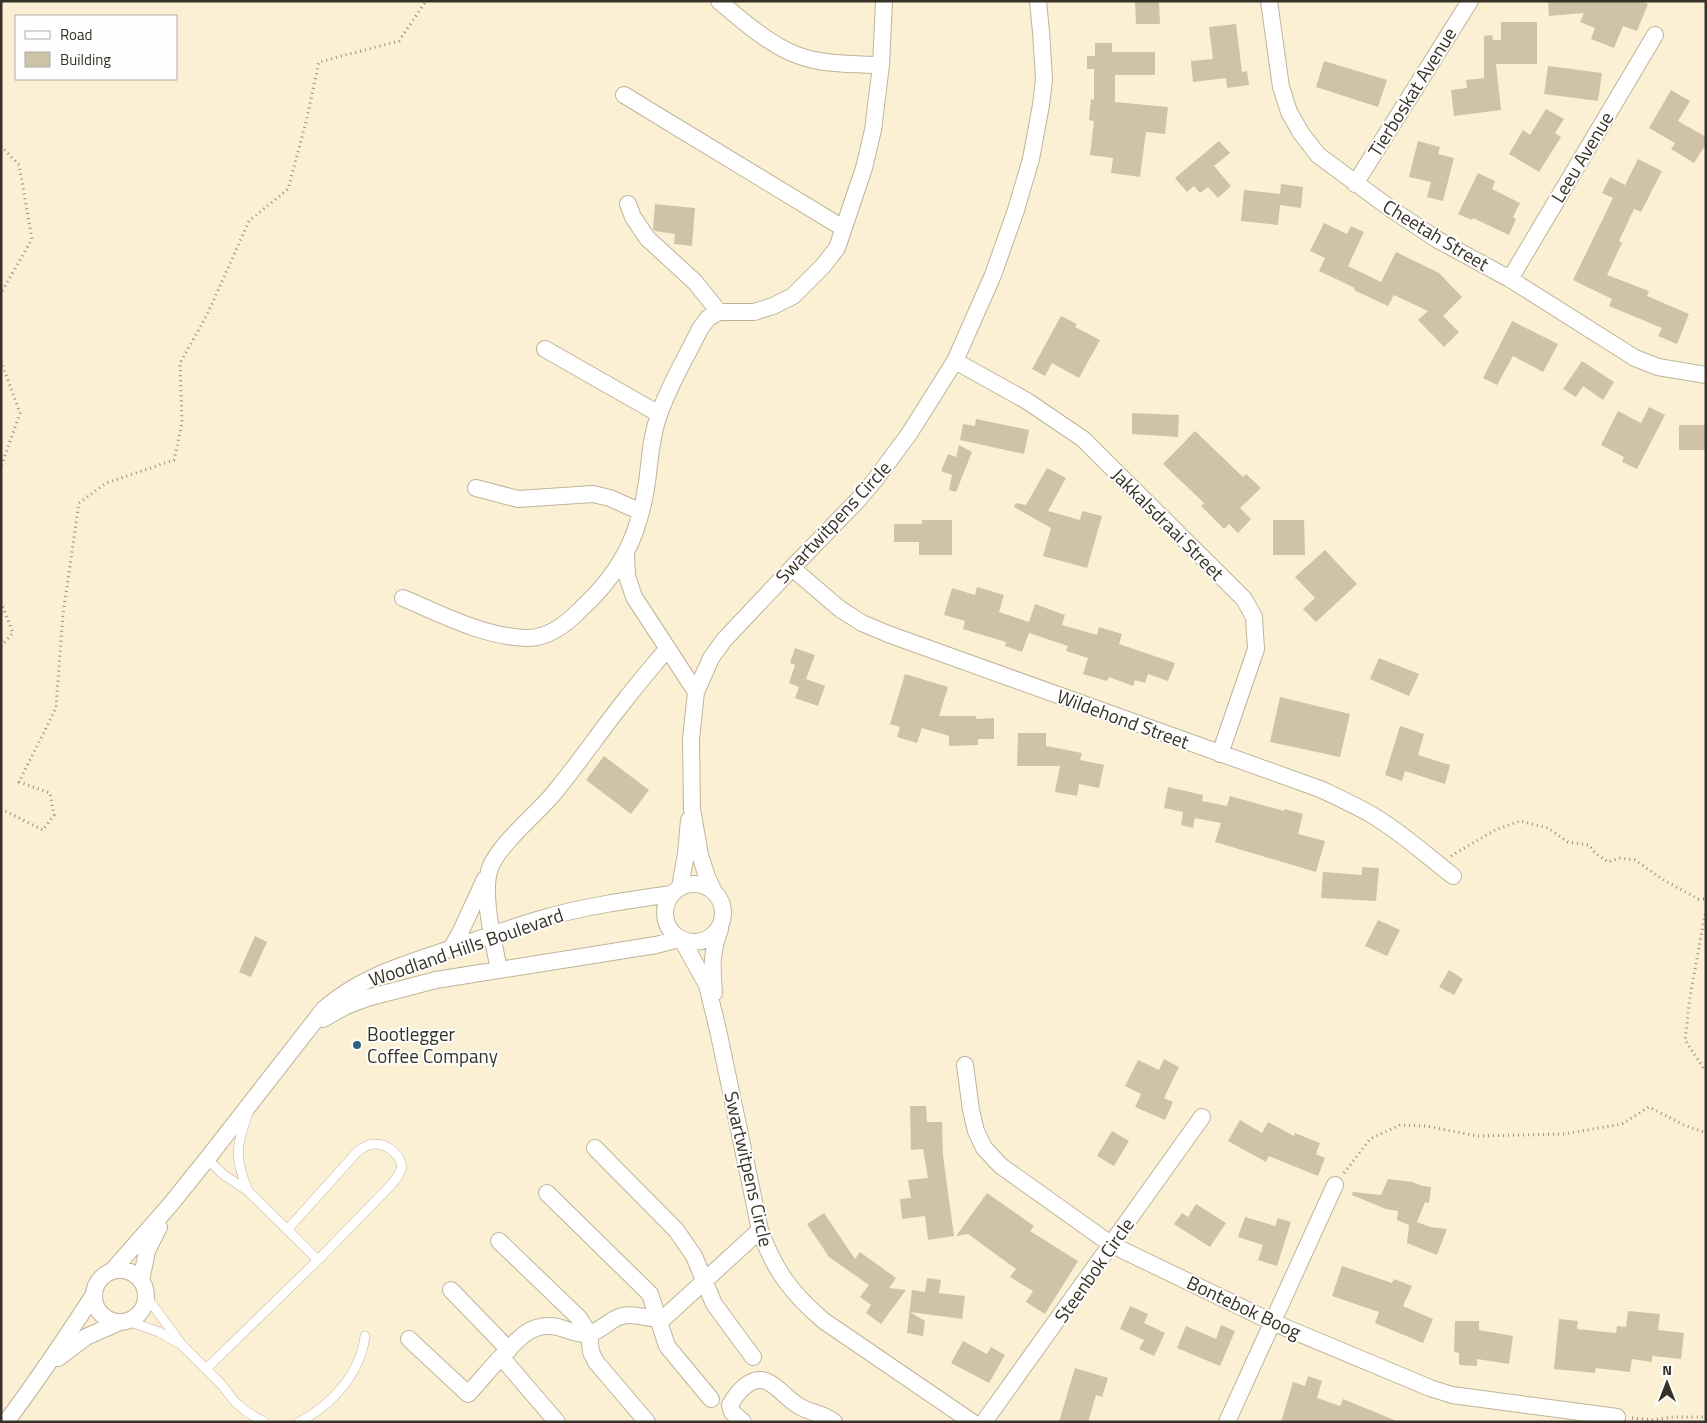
<svg xmlns="http://www.w3.org/2000/svg" width="1707" height="1423" viewBox="0 0 1707 1423" font-family="'Titillium Web',sans-serif">
<rect width="100%" height="100%" fill="#fcf0d4"/>
<!-- building -->
<path fill="#cec3a7" d="M1135 1H1159L1160 24H1136Z
M1548 1H1641L1648 4 1637 31 1623 26 1614 48 1591 39 1595 28 1580 22 1584 13 1549 16Z
M1501 22H1537V64H1496L1501 110 1454 116 1451 90 1467 88 1466 80 1484 78V36L1492 35 1493 40H1501Z
M1236 24 1242 72 1247 71 1249 85 1227 88 1226 78 1193 82 1191 61 1213 59 1209 27Z
M1095 43H1112V52H1155V75H1115V102L1168 107 1165 134 1146 132 1140 177 1111 173 1113 158 1090 155 1094 121 1089 120 1091 99 1094 100V69H1087V56H1095Z
M1324 61 1387 80 1378 107 1316 87Z
M1548 66 1602 73 1598 101 1544 94Z
M1671 90 1690 101 1678 121 1706 137V144L1694 163 1671 149 1675 143 1649 128Z
M1546 109 1564 119 1555 133 1561 137 1539 172 1509 154 1523 130 1530 135Z
M1219 141 1230 153 1214 166 1231 186 1218 198 1208 187 1200 193 1194 186 1187 192 1175 178Z
M1418 141 1440 147 1438 154 1454 158 1443 201 1427 197 1431 182 1409 177Z
M1638 159 1662 171 1641 212 1634 209 1619 241 1622 243 1607 275 1649 291 1647 296 1689 314 1677 344 1658 336 1662 328 1609 306 1612 299 1573 280 1613 198 1602 193 1610 177 1625 185Z
M1478 173 1495 181 1492 189 1520 203 1513 217 1516 219 1509 235 1473 218 1472 220 1458 214Z
M1281 184 1303 187 1301 208 1280 205 1278 225 1241 221 1244 190 1280 194Z
M655 204 695 208 692 246 674 244 675 234 655 231 653 229Z
M1324 223 1347 234 1351 226 1364 232 1348 266 1381 282 1396 252 1439 273 1462 297 1443 316 1459 332 1444 347 1418 320 1428 311 1394 295 1388 306 1354 290 1355 288 1319 271 1325 258 1310 251Z
M1061 316 1077 324 1075 327 1100 340 1079 378 1052 363 1045 376 1032 369Z
M1512 321 1558 344 1543 372 1513 356 1497 385 1483 378Z
M1582 361 1614 382 1603 400 1583 386 1576 397 1563 389Z
M1649 407 1665 415 1637 469 1622 462 1624 457 1601 445 1618 411 1641 423Z
M1132 413 1179 415 1178 437 1132 434Z
M976 419 1029 430 1024 454 960 440 963 424 975 426Z
M1679 425H1706V450H1679Z
M1195 431 1243 477 1246 474 1261 488 1240 508 1251 519 1238 533 1229 524 1224 529 1201 506 1204 503 1163 464Z
M959 445 972 452 956 492 949 490 952 475 941 471 948 454 956 457Z
M1047 468 1066 478 1048 511 1080 520 1082 511 1102 516 1087 568 1043 556 1051 528 1014 507 1016 503 1026 505Z
M922 520H952V555H919V542H894V524H922Z
M1273 520H1304L1305 555H1273Z
M1325 550 1357 584 1316 622 1303 609 1315 598 1295 577Z
M977 587 1004 595 999 612 1029 622 1035 604 1065 615 1062 625 1097 635 1099 627 1122 634 1119 644 1175 663 1168 681 1148 674 1145 683 1135 680 1133 686 1109 677 1107 681 1083 674 1088 658 1066 651 1068 646 1029 633 1022 652 1005 646 1006 642 963 629 965 621 944 615 952 588 975 595Z
M795 648 815 655 806 679 825 686 818 706 795 698 799 687 789 683 795 665 790 663Z
M1379 658 1419 674 1409 696 1370 679Z
M905 674 948 687 939 716H976V719L994 718V739H978V745L949 746V736L922 728 917 743 897 737 900 727 890 724Z
M1280 697 1350 714 1340 757 1270 742Z
M1400 726 1424 734 1418 755 1450 765 1445 784 1405 771 1402 781 1385 775Z
M1018 733H1046V746L1082 753 1080 760 1104 765 1099 788 1079 784 1077 796 1055 792 1060 766H1017Z
M604 756 649 790 631 814 586 780Z
M1168 787 1203 795 1202 801 1227 806 1230 796 1284 811 1285 809 1303 814 1298 834 1325 841 1316 872 1215 842 1221 823 1195 818 1193 828 1181 825 1183 812 1164 808Z
M1362 867 1379 868 1376 901 1321 898 1323 872 1362 875Z
M1378 920 1400 930 1387 956 1365 946Z
M255 936 267 942 251 977 239 972Z
M1449 970 1463 979 1454 995 1439 987Z
M1164 1059 1179 1067 1164 1098 1173 1102 1165 1120 1135 1107 1141 1094 1125 1086 1138 1060 1159 1070Z
M910 1106H926L927 1122H942L943 1156 954 1236 928 1240 925 1216 902 1219 900 1199 911 1198 908 1180 928 1178 923 1149 911 1150Z
M1240 1120 1262 1133 1268 1122 1294 1136 1295 1133 1320 1143 1316 1154 1325 1158 1318 1176 1269 1156 1266 1162 1228 1141Z
M1112 1131 1129 1141 1114 1166 1097 1156Z
M1388 1179 1412 1182 1423 1186 1431 1187 1429 1203 1425 1202 1417 1222 1430 1227 1447 1229 1437 1255 1407 1243 1409 1225 1397 1220 1398 1211 1386 1209 1352 1195 1353 1192 1381 1195Z
M987 1193 1034 1226 1030 1231 1078 1261 1045 1314 1026 1302 1033 1291 1010 1277 1016 1269 968 1234 956 1236Z
M1196 1204 1226 1223 1210 1247 1174 1224 1182 1213 1188 1217Z
M824 1213 855 1259 860 1252 896 1278 889 1288 906 1290 881 1324 866 1313 871 1305 860 1297 869 1285 829 1257 807 1224Z
M1245 1217 1275 1226 1278 1218 1291 1222 1277 1266 1258 1260 1263 1245 1238 1237Z
M1342 1266 1392 1283 1394 1279 1412 1286 1403 1306 1433 1319 1423 1343 1375 1323 1379 1312 1332 1296Z
M927 1278 941 1280 939 1293 965 1296 962 1319 910 1312 925 1321 923 1336 907 1333 912 1290 925 1292Z
M1130 1306 1148 1314 1144 1323 1165 1333 1154 1356 1139 1349 1144 1340 1120 1329Z
M1628 1311 1660 1314 1658 1330 1684 1333 1681 1359 1652 1356V1362L1632 1359 1630 1372 1596 1368 1595 1373 1554 1369 1559 1319 1578 1321 1577 1329 1616 1333 1617 1326 1626 1327Z
M1455 1321H1479V1330L1513 1336 1509 1364 1477 1359V1366L1459 1365V1353L1454 1352Z
M1221 1325 1235 1331 1220 1366 1177 1348 1186 1326 1216 1339Z
M963 1341 987 1354 991 1347 1005 1355 989 1383 951 1363Z
M1075 1368 1108 1378 1102 1397 1096 1395 1088 1422H1059Z
M1308 1376 1322 1381 1317 1398 1340 1406 1343 1399 1399 1422H1281L1293 1382 1305 1386Z"/>
<g fill="none" stroke-linecap="round" stroke-linejoin="round">
<defs>
<path id="lane" d="M207 1159 224 1175 248 1191 318 1260
M248 1191C235 1159 235 1147 248 1114
M146 1296 182 1345 221 1384 235 1402 247 1412 264 1422
M128 1321 159 1332 178 1343
M206 1369 318 1260 392 1184C395 1180 399 1175 401 1170 404 1157 388 1144 375 1144 368 1144 363 1147 357 1152L287 1230
M299 1422C331 1406 361 1373 365 1336"/>
<path id="street" d="M719 1C740 19 771 46 797 55 823 65 853 64 881 65
M1269 1 1281 87 1289 112 1301 133 1318 155 1391 209 1438 240 1510 279 1635 358 1658 367 1706 375
M624 95 843 228
M1355 184 1470 1
M628 204 633 217 647 238 695 282 719 312
M1510 279 1655 35
M545 349 659 414
M955 361 1027 401 1083 439 1244 599 1254 617 1256 649 1220 754
M476 488 518 499 593 494 610 498 641 512
M626 555 627 576 634 597 696 692
M792 568 840 609 862 623 888 634 1320 789C1337 797 1355 805 1372 815 1401 832 1426 855 1453 876
M403 598C441 614 482 636 525 638 547 639 565 625 580 610 621 572 639 537 647 482 650 460 651 436 659 415 668 387 687 356 700 329L708 318 719 312H754L773 306 793 296 823 266 837 248 864 168 873 130 881 65 884 1
M665 913a29 29 0 1 1 58 0a29 29 0 1 1-58 0Z
M680 887 686 854 689 820
M714 892 707 877 700 855 692 809 691 739 696 692 711 658 724 640 792 568 857 501 875 480 909 434 955 361 993 275 1016 210 1031 159 1041 105 1044 79 1041 32 1038 1
M682 940 707 985 718 1030 760 1230C774 1270 792 1294 824 1321L972 1422
M451 949 460 933 485 879
M499 970C494 943 481 894 490 868 499 844 537 814 554 793 579 763 601 730 626 699 639 682 653 666 667 649
M714 993C712 969 711 952 720 929
M323 1019 346 1006 367 998 436 980 656 945 679 939
M965 1065 971 1110 976 1131 984 1148 1001 1166 1112 1245 1272 1322 1430 1388 1452 1395 1617 1417
M595 1148 676 1230 694 1256 714 1304 753 1357
M547 1193 650 1294 667 1346 711 1399
M499 1241 579 1318 589 1334 591 1352 596 1362 647 1422
M94 1296a26 26 0 1 1 52 0a26 26 0 1 1-52 0Z
M112 1271 170 1205 207 1159 324 1009C360 977 405 964 450 949 482 938 513 927 544 918 586 906 629 900 672 894
M141 1281 147 1251 159 1227
M451 1290 509 1350
M409 1339 468 1394C485 1376 507 1347 526 1333 532 1329 541 1326 548 1326 561 1325 572 1334 585 1334 599 1334 609 1319 622 1316 637 1312 650 1321 664 1318L760 1230
M58 1358 86 1337 120 1322
M502 1358 557 1422
M6 1422C37 1381 65 1339 93 1296
M743 1422 732 1412 730 1405C734 1398 737 1393 744 1387 767 1367 780 1395 799 1406 810 1413 823 1413 834 1422
M984 1422 1202 1117
M1227 1422 1335 1185"/>
</defs>
<!-- lane casing -->
<use href="#lane" stroke="#bfb499" stroke-width="10"/>
<!-- street casing -->
<use href="#street" stroke="#bfb499" stroke-width="18"/>
<!-- path -->
<path stroke="#968e7b" stroke-width="3" stroke-dasharray="1 4" stroke-linecap="butt" d="M1 146 19 165 32 239 1 293
M1 361 20 413 1 467
M1 602 13 633 1 646
M1 809 43 830 54 815 50 793 19 782 56 708 63 614 79 503 106 483 174 460 182 423 180 363 207 315 249 221 288 189 306 122 319 62 399 41 426 1
M1451 856 1495 830 1520 821 1548 828 1568 842 1589 845 1595 853 1608 862 1619 858 1635 860 1662 879 1698 899H1706
M1706 909 1690 997 1685 1040 1706 1072
M1344 1173 1370 1139 1400 1125 1426 1126 1477 1136 1564 1134 1622 1124 1649 1107 1684 1125 1706 1133
M1632 1418 1652 1420 1674 1417H1706"/>
<!-- lane -->
<use href="#lane" stroke="#fff" stroke-width="9"/>
<!-- street -->
<use href="#street" stroke="#fff" stroke-width="16"/>
</g>
<!-- markers -->
<circle fill="#30607f" stroke="#fefefe" stroke-width="2" cx="357" cy="1045" r="5"/>
<g text-anchor="middle" stroke-width="4" stroke-linejoin="round" paint-order="stroke">
<!-- street labels -->
<g font-size="19" fill="#363227" stroke="#fefefe">
<text transform="translate(1412 92) rotate(-58)" y="7">Tierboskat Avenue</text>
<text transform="translate(1582 157) rotate(-59)" y="7">Leeu Avenue</text>
<text transform="translate(1436 235) rotate(31)" y="7">Cheetah Street</text>
<text transform="translate(833 522) rotate(-47)" y="7">Swartwitpens Circle</text>
<text transform="translate(1168 524) rotate(45)" y="7">Jakkalsdraai Street</text>
<text transform="translate(1123 719) rotate(20)" y="7">Wildehond Street</text>
<text transform="translate(466 947) rotate(-19)" y="7">Woodland Hills Boulevard</text>
<text transform="translate(749 1169) rotate(77)" y="7">Swartwitpens Circle</text>
<text transform="translate(1094 1270) rotate(-55)" y="7">Steenbok Circle</text>
<text transform="translate(1244 1307) rotate(25)" y="7">Bontebok Boog</text>
</g>
<!-- poi labels -->
<g font-size="19" fill="#363227" stroke="#fefefe" text-anchor="start">
<text x="367" y="1041">Bootlegger<tspan x="367" dy="22">Coffee Company</tspan></text>
</g>
</g>
<!-- border -->
<rect width="1707" height="1423" fill="none" stroke="#363227" stroke-width="5"/>
<!-- legend -->
<rect x="15" y="15" width="162" height="65" fill="#fefefe" stroke="#aeaca8"/>
<rect x="25" y="31" width="25" height="8" fill="#ffffff" stroke="#aeaca8"/>
<text x="60" y="40" font-size="15" fill="#363227">Road</text>
<rect x="25" y="52" width="25" height="15" fill="#cec3a7" stroke="#aeaca8"/>
<text x="60" y="65" font-size="15" fill="#363227">Building</text>
<!-- north arrow -->
<g transform="translate(1667 1383)" stroke="#fefefe" stroke-width="4" paint-order="stroke">
<path d="M0-4L9 19L0 12L-9 19Z" fill="#363227"/>
<text y="-8" font-size="14" font-weight="bold" text-anchor="middle" fill="#363227">N</text>
</g>
</svg>
